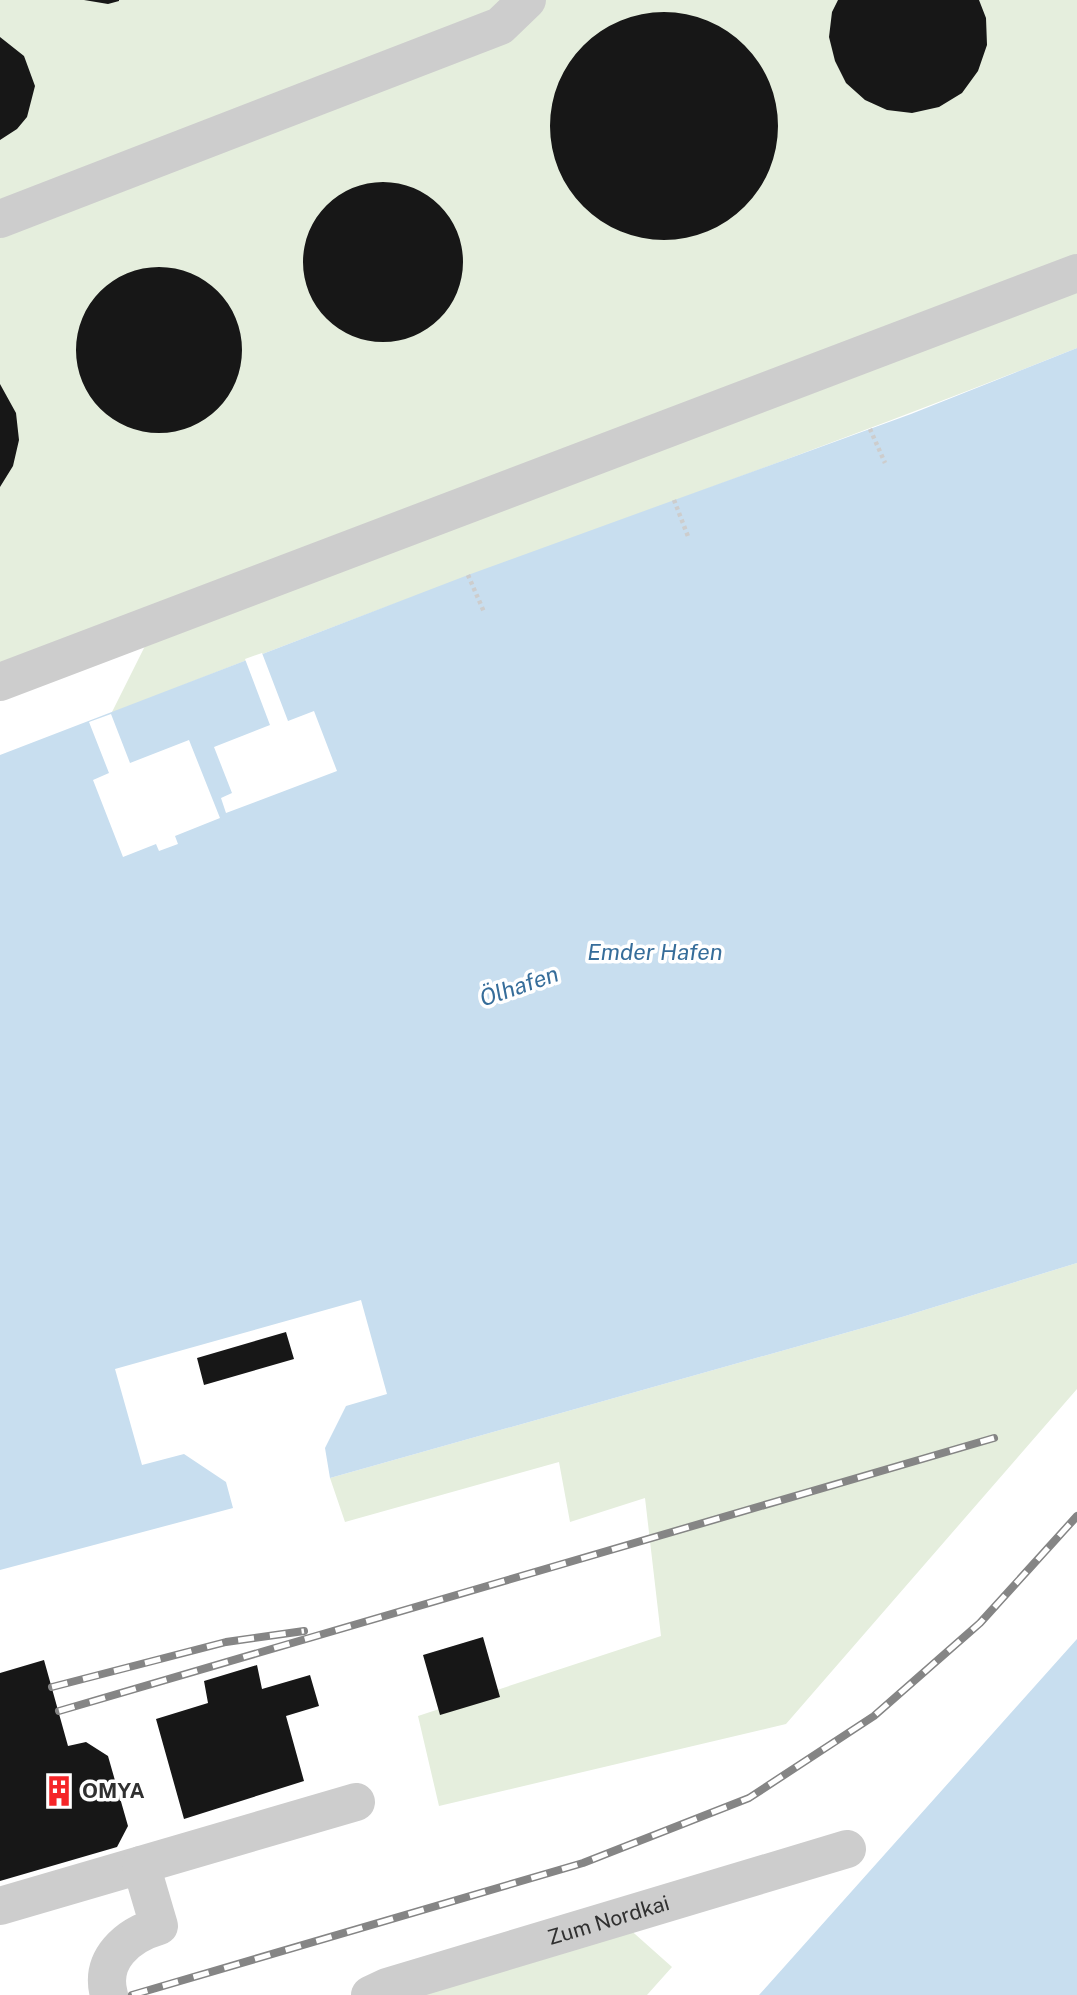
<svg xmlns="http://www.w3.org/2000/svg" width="1077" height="1995" viewBox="0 0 1077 1995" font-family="'Public Sans',sans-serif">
<rect width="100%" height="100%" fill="#fff"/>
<!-- green -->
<path fill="#e5eedd" d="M0 0H1077V348C757 476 430 584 111 714L156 624 0 682Z
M1077 1263V1389L786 1724 439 1806 418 1716 661 1636 645 1498 570 1522 559 1462 345 1522 330 1478 902 1317Z
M617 1918 672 1967 647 1995H406Z"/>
<!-- water -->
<path fill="#c8deef" d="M1077 348V1263L902 1317 330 1478 325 1448 346 1406 387 1394 361 1300 115 1369 142 1465 184 1454 226 1482 233 1508 0 1570V755L468 575 911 414Z
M1077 1639V1995H759Z"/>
<!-- pier -->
<path fill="#fff" d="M262 653 288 721 314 711 337 771 226 813 221 798 232 793 214 747 270 725 245 659Z
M111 714 130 763 189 740 220 818 175 836 178 844 159 851 156 844 123 857 93 780 109 773 89 722Z"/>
<!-- building -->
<path fill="#171717" d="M84 0H119V1L108 4Z
M838 0H979L986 18 987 45 978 71 962 93 939 107 912 113 887 110 865 100 846 83 835 61 829 37 832 12Z
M550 126a114 114 0 1 1 228 0a114 114 0 1 1-228 0Z
M0 37 24 56 35 86 27 117 17 129 0 140Z
M303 262a80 80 0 1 1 160 0a80 80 0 1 1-160 0Z
M76 350a83 83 0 1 1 166 0a83 83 0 1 1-166 0Z
M0 384 16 413 19 440 13 466 0 487Z
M286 1332 294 1359 204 1385 197 1358Z
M483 1637 500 1697 440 1715 423 1655Z
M44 1660 68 1746 86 1742 108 1756 128 1826 117 1847 0 1881V1673Z
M257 1665 262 1689 310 1675 319 1706 286 1716 304 1781 184 1819 156 1719 208 1703 204 1681Z"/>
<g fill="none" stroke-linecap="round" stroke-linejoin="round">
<!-- path -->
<path stroke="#cdcdcd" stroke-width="4.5" stroke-dasharray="3.5 3.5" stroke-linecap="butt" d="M870 429 885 463
M674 500 689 539
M468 575 484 612"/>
<!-- minor -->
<g stroke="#cdcdcd" stroke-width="38">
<path d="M0 219 500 26 527 0"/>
<path d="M0 682 1077 273"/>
<path d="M0 1906 356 1802"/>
<path d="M109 1995C99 1959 128 1935 159 1926L141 1865"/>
<path id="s1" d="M370 1995 387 1987 847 1849"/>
</g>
<defs>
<path id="rail" d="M52 1687 226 1642 304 1631
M59 1711 994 1438
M132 1995 583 1863 749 1798 874 1716 980 1623 1077 1516"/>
</defs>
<!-- rail casing -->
<use href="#rail" stroke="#858585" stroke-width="8"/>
<!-- rail -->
<use href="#rail" stroke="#fff" stroke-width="5" stroke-dasharray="16" stroke-linecap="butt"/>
</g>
<!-- icons -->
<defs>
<symbol id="building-bare" viewBox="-9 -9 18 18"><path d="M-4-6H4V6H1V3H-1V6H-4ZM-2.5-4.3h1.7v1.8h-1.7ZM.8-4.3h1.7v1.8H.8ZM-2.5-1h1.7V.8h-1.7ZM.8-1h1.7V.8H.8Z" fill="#f52528" stroke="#fff" stroke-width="2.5" paint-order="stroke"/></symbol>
</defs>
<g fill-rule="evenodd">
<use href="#building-bare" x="37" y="1769" width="44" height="44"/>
</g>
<g text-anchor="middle" stroke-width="7" stroke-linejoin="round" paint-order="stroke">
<!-- poi labels -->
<g font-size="21" font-weight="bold" fill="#303030" stroke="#fff" text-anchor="start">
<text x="82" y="1798">OMYA</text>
</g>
<!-- street labels -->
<g font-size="21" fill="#303030" stroke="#fff">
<text dy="7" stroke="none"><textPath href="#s1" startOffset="250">Zum Nordkai</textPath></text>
</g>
<!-- water labels -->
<g font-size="23" font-style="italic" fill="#366d9a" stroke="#fff">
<text x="655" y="960">Emder Hafen</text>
<text transform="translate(519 986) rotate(-19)" y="8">Ölhafen</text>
</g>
</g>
</svg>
